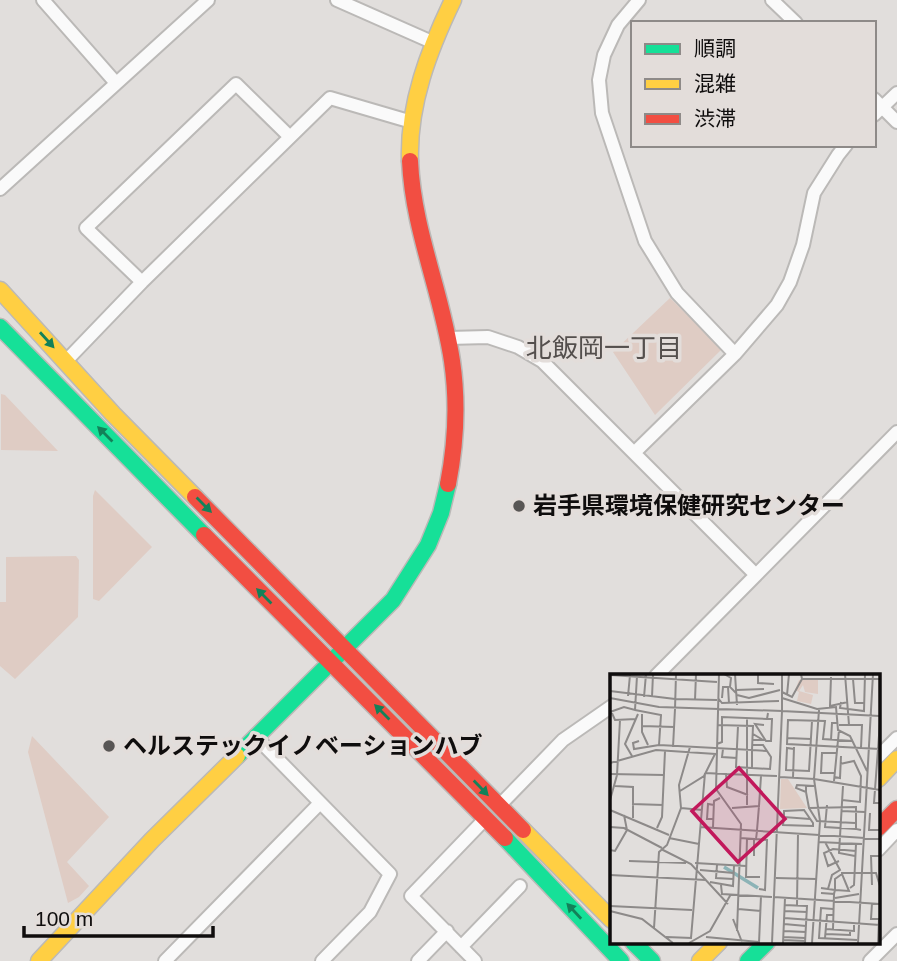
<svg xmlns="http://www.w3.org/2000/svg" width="897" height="961" viewBox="0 0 897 961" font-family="Arial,'Noto Sans JP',sans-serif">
<rect width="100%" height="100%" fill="#e1dedc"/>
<!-- green -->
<path fill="#dfccc4" d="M670 298 722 349 655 415 613 352Z
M1 394 5 395 58 451 1 450Z
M95 490 152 547 99 601 93 599V496Z
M76 556 79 560 78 617 15 679 0 666V602H6V557Z
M32 736 109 817 67 862 89 886 79 897 68 903 28 752Z"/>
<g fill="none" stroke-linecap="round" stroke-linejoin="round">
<defs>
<path id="street" d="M43 0 116 83
M337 0 432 42
M639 0 618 25 604 55 599 80 602 113 645 241 677 293 735 354
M772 0 796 23
M874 99 897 122
M874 115 897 93
M0 189 208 0
M142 282 86 228 236 84 290 137
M448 338 488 337 518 347 542 361 756 575 897 432
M66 361 142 282 330 98 412 122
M635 452 735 354 777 305 790 282 803 245 814 193 838 155 846 145
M656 676 756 575
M255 736 390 874 370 912 322 961
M878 757 897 738
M499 806 563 740 612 706
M878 850 897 830
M461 947 520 886
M165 961 320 803
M418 961 447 931
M475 961 411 896 486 818
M870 961 897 934"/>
<path id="fast" d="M0 327 204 535
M237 756 393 600 428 545 441 513 448 484
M505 838 621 961
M633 942 652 961
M748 961 767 942"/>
<path id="slow" d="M410 161C408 104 429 50 453 0
M0 290 113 414 195 497
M878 779 897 759
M523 830 612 920
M39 961 152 840 237 756
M700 961 719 942"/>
<path id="jam" d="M410 161C413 230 442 293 452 361 458 402 456 443 448 484
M195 497 523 830
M204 535 505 838
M878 828 897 809"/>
</defs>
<!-- street casing -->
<use href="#street" stroke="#bbb9b7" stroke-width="16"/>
<!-- fast casing -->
<use href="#fast" stroke="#bbb9b7" stroke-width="19"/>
<!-- slow casing -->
<use href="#slow" stroke="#bbb9b7" stroke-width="19"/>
<!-- jam casing -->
<use href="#jam" stroke="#bbb9b7" stroke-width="19"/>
<!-- street -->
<use href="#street" stroke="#fafafa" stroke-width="12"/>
<!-- fast -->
<use href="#fast" stroke="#16e098" stroke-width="16"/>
<!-- slow -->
<use href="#slow" stroke="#ffcf43" stroke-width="16"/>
<!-- jam -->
<use href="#jam" stroke="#f24e42" stroke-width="16"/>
</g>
<!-- one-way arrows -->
<defs><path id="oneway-solid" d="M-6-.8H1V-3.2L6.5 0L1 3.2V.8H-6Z" transform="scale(1.75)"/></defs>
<g fill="#138159">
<use href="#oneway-solid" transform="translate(47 340) rotate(48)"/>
<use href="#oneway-solid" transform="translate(105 434) rotate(-135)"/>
<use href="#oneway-solid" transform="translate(204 505) rotate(45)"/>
<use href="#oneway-solid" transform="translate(264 596) rotate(-135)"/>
<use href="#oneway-solid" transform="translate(382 712) rotate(-135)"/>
<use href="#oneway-solid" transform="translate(481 788) rotate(46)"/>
<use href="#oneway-solid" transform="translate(574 911) rotate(-133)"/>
</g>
<!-- markers -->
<g fill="#585655" stroke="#e3ddda" stroke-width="2.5">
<circle cx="519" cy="506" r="7"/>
<circle cx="109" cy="746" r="7"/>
</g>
<g text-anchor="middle" stroke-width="7" stroke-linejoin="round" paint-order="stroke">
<!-- poi labels -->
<g font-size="24" font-weight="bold" fill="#0f0d0d" stroke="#e3ddda" text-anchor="start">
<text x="533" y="514">岩手県環境保健研究センター</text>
<text x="123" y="754">ヘルステックイノベーションハブ</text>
</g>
<!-- neighbourhood labels -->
<g font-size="26" fill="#544f4d" stroke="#e3ddda">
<text x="604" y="357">北飯岡一丁目</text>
</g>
</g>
<!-- overview -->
<g transform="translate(610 674)">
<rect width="270" height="270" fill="#e1dedc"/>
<path d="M189 6H208V20L195 18 193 11 189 17 203 21 201 30 187 27 189 18 185 16ZM171 105H178L197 134 170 135Z" fill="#dfccc4"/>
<path fill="none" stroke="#8cb3b6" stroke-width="3.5" d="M114 193 148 214"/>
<path fill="none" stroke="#8d8a89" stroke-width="2" d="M109 0 106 115 131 150 127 257M114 0 121 4 120 13 127 20M125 0 127 31M148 0V9L164 10M172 0V37L270 42M191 0 192 5H270M235 0 239 51M0 1 107 8M221 3 220 32 238 28M243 5 245 29H254M270 12V36M126 16 154 15M0 17 65 25M172 18 182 23 192 5M127 21 139 24 170 16M177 21 179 0M18 22 20 1M34 23 36 0M42 23 43 0M0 24 49 33 172 37 162 269M108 24 112 29 169 27M112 24 113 13H118L119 29M172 24 207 35 226 33 228 56 240 62 257 97M66 25 107 26M85 26 86 0M231 28 230 34 254 37 255 0M65 35 66 0M25 36 51 41 49 71M1 37 5 46 26 45M0 38 14 33 25 36 27 2M32 40V58L38 71M137 44V131M270 48 264 129H270M154 51 145 50 156 67H161L162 45H157L158 39M229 51H252L251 74M32 52 64 53M128 52 126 93 160 95 161 83 153 71H143M177 64 201 65M143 66H153L143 60M221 66 222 49H228M29 67 23 69 24 75 49 71 142 76 143 52 108 51M243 67 213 65 215 47 178 46 177 70 270 75M107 70 112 68V43L157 45M63 73 65 35M113 75 112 83 127 84M184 75 177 74 176 96 199 97 202 47M22 82 15 70 28 40M0 89 46 76 106 80M230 90 244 87 251 102 250 128 232 126M142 95V76L157 77M95 99 116 100 117 113 138 121M225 99H211L212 79H226M0 100 54 101M116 100 167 102M170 103 204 105 209 36M224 103 230 104 231 82M183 104 184 73M224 107 229 56M196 111V118L186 114 187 111 204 112M5 112 23 113V144M233 112 229 179 245 182M70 117 94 102 105 80M196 118 199 134 246 133V155L251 156M0 126 7 101 10 46M22 130 53 131M217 131 215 153 246 155M71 134 92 136M122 134 149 132 151 102M199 134 207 147 245 149M0 136 59 161M231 137 255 138M260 139 259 156H270M174 143V137L194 136 203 149V152L173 151 174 143 200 145M103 145H97L98 130 104 131M0 153 14 154 52 174M90 153 270 165M103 153 104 127 110 124M47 154 52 143 55 77M147 156 149 132M147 157 146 165 157 166 155 216 149 215M59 164 89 170M130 164 144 165V182M137 164 136 203H150M208 168 252 170M215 168 230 196 222 201 218 215M51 175 81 190 118 230M0 176 5 177 17 156 14 141M19 187 76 189M229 187 218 192 214 179 223 175 246 177M85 189 136 192M107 191 106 204 123 205M90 196 124 199M231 199H266L270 212M0 201 96 206M166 204 206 205M100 208 123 212 124 192M111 211 112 220 162 223M262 211 261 182H270M211 214 225 216 239 217 232 200 225 205V216L224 220M240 214 244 211 246 170M211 219 224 220 223 255M164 223 270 230M225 224 249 220M262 229 261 245H269L268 269M174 231 197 232 195 269M187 231 188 159M0 232 82 236M128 235 151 237M223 235 211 234 209 264 247 266M0 237 32 245 63 269M174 237 197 238M174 244 270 251M123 245 132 268M174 250 196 252M44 254 49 178 57 171 71 134 69 111 80 73M216 255 244 257V249M174 257 196 258M216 260 240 261V257M56 263 82 264M96 263 149 268M173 263 195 264M81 264 95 99M215 264 217 241H223M173 266 196 267M79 269 100 257 121 220M149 269 151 222M173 269 175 224M202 269 210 147 204 105 270 116M248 269 263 0"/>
<path fill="#c2185b" fill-opacity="0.15" stroke="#c2185b" stroke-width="3.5" d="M129 94 175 145 128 188 82 137Z"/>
<rect width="270" height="270" fill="none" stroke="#0f0d0d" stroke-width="3.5"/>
</g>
<!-- legend -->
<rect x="631" y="21" width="245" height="126" fill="#e3ddda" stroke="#8e8a88" stroke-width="2"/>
<rect x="645" y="44" width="35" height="10" fill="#16e098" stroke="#8e8a88" stroke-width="2"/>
<text x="694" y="56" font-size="21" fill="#0f0d0d">順調</text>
<rect x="645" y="79" width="35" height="10" fill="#ffcf43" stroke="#8e8a88" stroke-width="2"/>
<text x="694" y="91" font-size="21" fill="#0f0d0d">混雑</text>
<rect x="645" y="114" width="35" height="10" fill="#f24e42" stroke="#8e8a88" stroke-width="2"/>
<text x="694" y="126" font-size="21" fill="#0f0d0d">渋滞</text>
<!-- scale -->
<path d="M24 926v10h189v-10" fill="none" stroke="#0f0d0d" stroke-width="3.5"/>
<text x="35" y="926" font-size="21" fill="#0f0d0d" stroke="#e3ddda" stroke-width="5" paint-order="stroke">100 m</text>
</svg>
